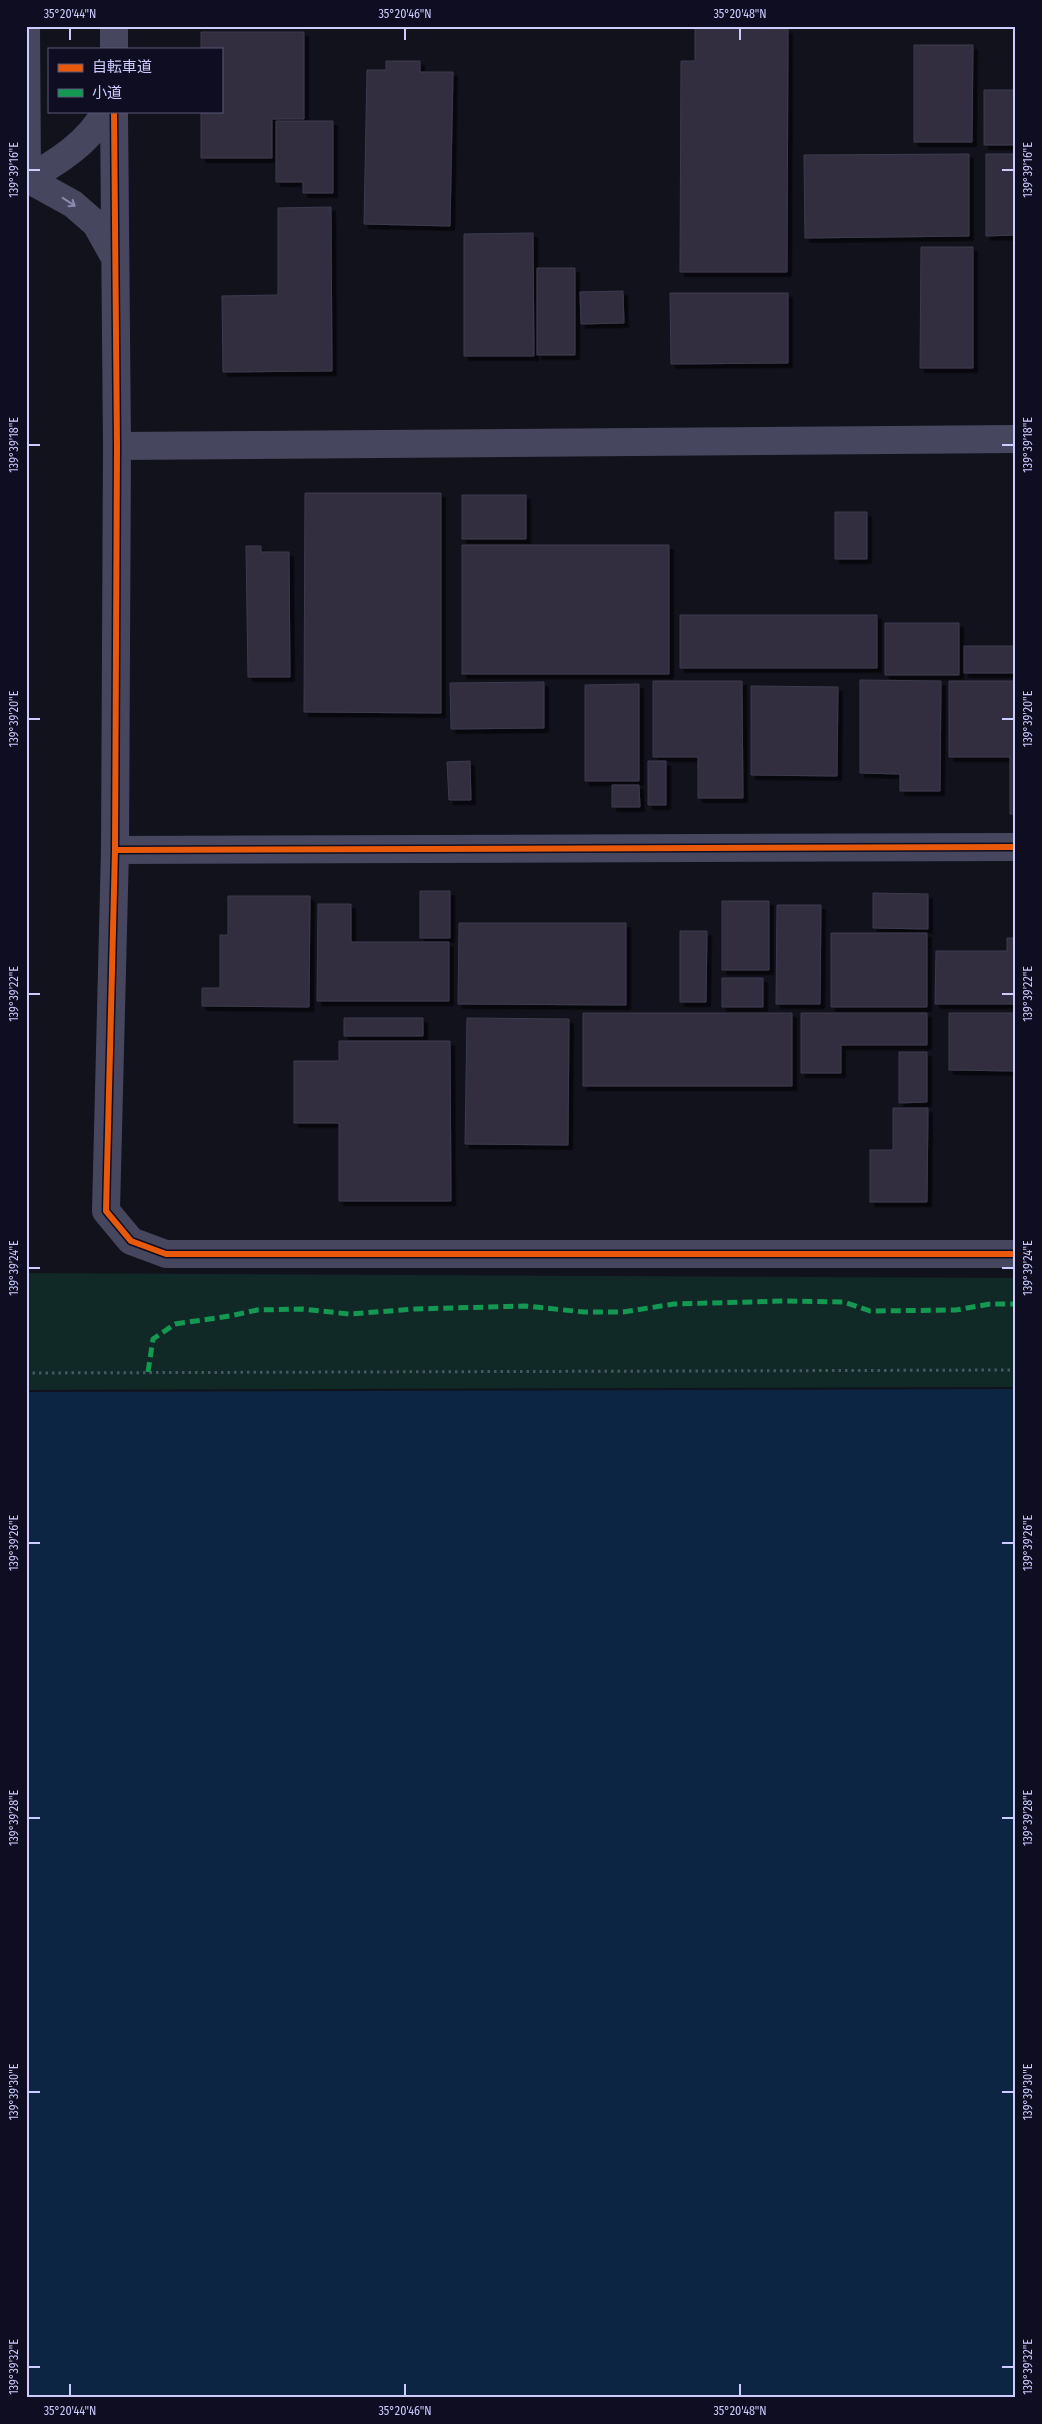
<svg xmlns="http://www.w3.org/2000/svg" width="1042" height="2424" viewBox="0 0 1042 2424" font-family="'Fira Sans Condensed','Noto Sans JP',sans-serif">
<defs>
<filter id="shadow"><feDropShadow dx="4.5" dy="4.5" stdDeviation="0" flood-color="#0009"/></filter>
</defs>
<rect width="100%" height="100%" fill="#12121d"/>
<!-- green -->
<path fill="#102826" d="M26 1273 1016 1278V1387L26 1390Z"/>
<!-- water -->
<path fill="#0c2542" d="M1016 1389V2398H26V1392Z"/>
<!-- building -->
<path fill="#302e3f" stroke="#3c3b50" filter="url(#shadow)" d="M695 28 788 29 787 272H680L681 61H695Z
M201 32H304V119H272V158H201V111H221V49H201Z
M914 45H973L972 142H914Z
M386 61H420V72H453L450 226 364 224 367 70H386Z
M984 90H1016V145H984Z
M276 121H333V193H303V182H276Z
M969 154V236L805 238 804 155Z
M986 154H1016V235L986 236Z
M331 207 332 371 223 372 222 296 278 295V208Z
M533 233 534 356H464V234Z
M921 247H973V368H920Z
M537 268H575V355H537Z
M623 291 624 323 581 324 580 292Z
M670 293H788V363L671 364Z
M305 493H441V713L304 712Z
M462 495H526V539H462Z
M835 512H867V559H835Z
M462 545H669V674H462Z
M246 546H261V552H289L290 677H248Z
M680 615H877V668H680Z
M885 623H959V675H885Z
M964 646H1014V673H964Z
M860 680 941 681 940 791H900V774L860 773Z
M653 681H742L743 798H698V757H653Z
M949 681H1016V814H1010V757H949Z
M544 682V728L451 729 450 683Z
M639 684V781H585V685Z
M751 686 838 687 837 776 751 775Z
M470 761 471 800H449L447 762Z
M648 761H666V805H648Z
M612 785H639L640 807H612Z
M420 891H450V938H420Z
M873 893 928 894V929L873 928Z
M228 896H310L309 1007 202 1006V988H220V935H228Z
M722 901H769V970H722Z
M318 904H351V942H449V1001H317Z
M777 905H821L820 1004H776Z
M459 923H626V1005L458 1004Z
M680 931H707L706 1002H680Z
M831 933H927V1007H831Z
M1007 938H1016V1004H935L936 951H1007Z
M722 978H763V1007H722Z
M583 1013H792V1086H583Z
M801 1013H927V1045H841V1073H801Z
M949 1013H1016V1071L949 1070Z
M344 1018H423V1036H344Z
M467 1018 569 1019 568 1145 465 1144Z
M339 1041H450L451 1201H339V1123H294V1061H339Z
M899 1052H927V1102L899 1103Z
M893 1108H928L927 1202H870V1150H893Z"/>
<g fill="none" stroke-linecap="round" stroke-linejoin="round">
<!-- path -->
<path stroke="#475863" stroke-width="3" stroke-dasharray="2.5 4" stroke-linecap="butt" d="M26 1373 1016 1370"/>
<!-- minor -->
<path stroke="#46475e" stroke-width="28" d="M26 26 27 178
M114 26V49
M114 111 117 446 115 850 106 1211 131 1241 166 1254H1016
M26 178 73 204 96 224 115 258
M26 178C54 166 92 140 105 111
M117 446 1016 439
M115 850 1016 847"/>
<!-- quiet -->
<path stroke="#139951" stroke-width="5" stroke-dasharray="10 5" stroke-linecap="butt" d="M148 1372 153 1339 175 1324 230 1316 257 1310 302 1309 349 1314 415 1309 525 1306 584 1312H623L674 1304 786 1301 844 1302 870 1311 956 1310 990 1304H1016"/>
<defs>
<path id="cycleway" d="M114 111 117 446 115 850 106 1211 131 1241 166 1254H1016
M115 850 1016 847"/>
</defs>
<!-- cycleway casing -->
<use href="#cycleway" stroke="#0e0d21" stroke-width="9"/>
<!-- cycleway -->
<use href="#cycleway" stroke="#e8590c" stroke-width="6"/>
</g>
<!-- one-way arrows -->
<defs><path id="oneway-shaft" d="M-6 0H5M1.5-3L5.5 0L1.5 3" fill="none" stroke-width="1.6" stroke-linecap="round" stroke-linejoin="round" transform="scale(1.25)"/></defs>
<use stroke="#8a8aae" href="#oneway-shaft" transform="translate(69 202) rotate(33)"/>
<!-- ticks -->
<path fill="none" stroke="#cdccff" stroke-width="2" d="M70 28V40M405 28V40M740 28V40M28 170H40M1002 170H1014M28 445H40M1002 445H1014M28 719H40M1002 719H1014M28 994H40M1002 994H1014M28 1268H40M1002 1268H1014M28 1543H40M1002 1543H1014M28 1818H40M1002 1818H1014M28 2092H40M1002 2092H1014M28 2367H40M1002 2367H1014M70 2384V2396M405 2384V2396M740 2384V2396"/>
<!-- border -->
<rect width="1042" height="2424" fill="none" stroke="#0e0d21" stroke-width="55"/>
<!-- legend -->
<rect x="48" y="48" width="175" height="65" fill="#0e0d21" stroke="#5a597a"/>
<rect x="58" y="64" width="25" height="8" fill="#e8590c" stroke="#5a597a"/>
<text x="92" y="72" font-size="15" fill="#cdccff">自転車道</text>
<rect x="58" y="89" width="25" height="8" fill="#139951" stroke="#5a597a"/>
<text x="92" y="98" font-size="15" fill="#cdccff">小道</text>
<rect x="28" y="28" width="986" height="2368" fill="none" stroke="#cdccff" stroke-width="2"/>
<g font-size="12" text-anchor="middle" fill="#cdccff">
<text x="70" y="18">35°20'44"N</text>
<text x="405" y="18">35°20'46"N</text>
<text x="740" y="18">35°20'48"N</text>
<text transform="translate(1028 170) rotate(-90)" y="4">139°39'16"E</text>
<text transform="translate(14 170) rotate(-90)" y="4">139°39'16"E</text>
<text transform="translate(1028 445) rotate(-90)" y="4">139°39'18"E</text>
<text transform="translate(14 445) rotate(-90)" y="4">139°39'18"E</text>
<text transform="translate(14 719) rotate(-90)" y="4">139°39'20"E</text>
<text transform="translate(1028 719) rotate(-90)" y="4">139°39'20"E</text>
<text transform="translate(1028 994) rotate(-90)" y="4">139°39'22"E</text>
<text transform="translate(14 994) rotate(-90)" y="4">139°39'22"E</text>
<text transform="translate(1028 1268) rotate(-90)" y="4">139°39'24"E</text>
<text transform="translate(14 1268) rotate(-90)" y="4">139°39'24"E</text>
<text transform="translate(1028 1543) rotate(-90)" y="4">139°39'26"E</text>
<text transform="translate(14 1543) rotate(-90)" y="4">139°39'26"E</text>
<text transform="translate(14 1818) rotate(-90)" y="4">139°39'28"E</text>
<text transform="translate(1028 1818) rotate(-90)" y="4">139°39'28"E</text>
<text transform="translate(14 2092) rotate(-90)" y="4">139°39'30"E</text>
<text transform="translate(1028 2092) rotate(-90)" y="4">139°39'30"E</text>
<text transform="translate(1028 2367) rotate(-90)" y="4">139°39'32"E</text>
<text transform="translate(14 2367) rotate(-90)" y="4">139°39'32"E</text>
<text x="70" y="2415">35°20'44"N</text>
<text x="405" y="2415">35°20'46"N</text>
<text x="740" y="2415">35°20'48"N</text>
</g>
</svg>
